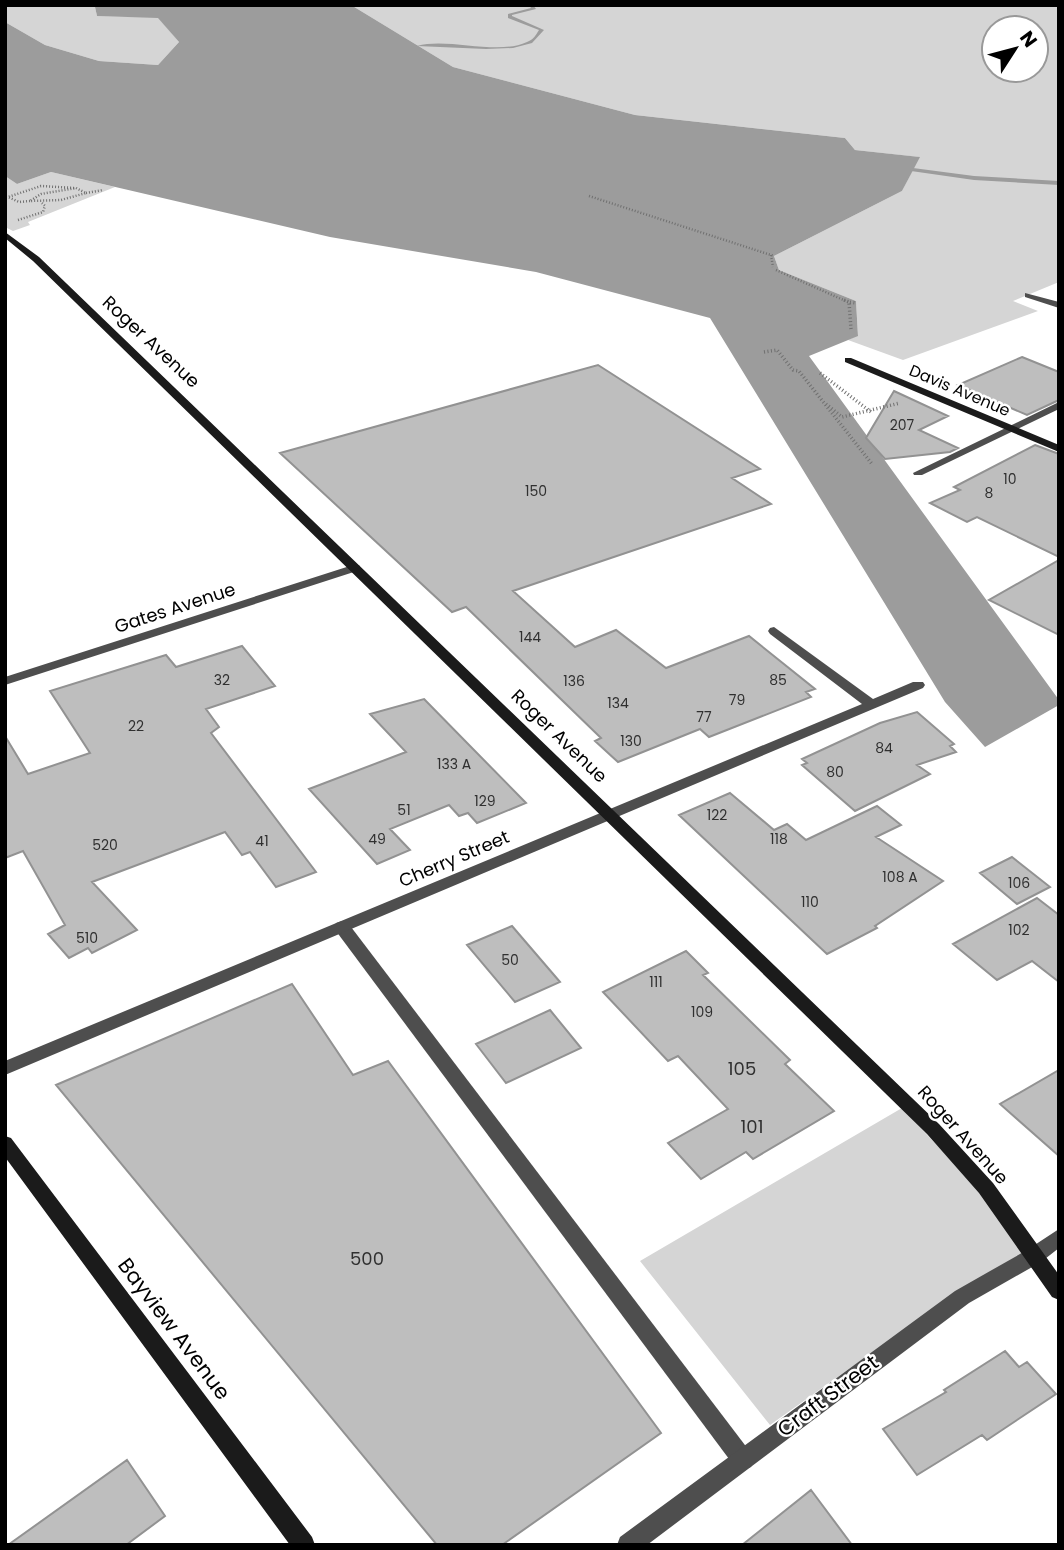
<svg xmlns="http://www.w3.org/2000/svg" width="1064" height="1550" viewBox="0 0 1064 1550" font-family="Poppins,sans-serif">
<rect width="100%" height="100%" fill="#fff"/>
<!-- green -->
<path fill="#d5d5d5" fill-rule="evenodd" d="M5 5H204L95 7 97 16 158 17 179 42 158 65 99 61 45 45 5 22Z
M351 5H1059V282L1013 301 1038 311 903 360 848 340 858 335 856 301 779 270 774 256 902 191 919 157 855 150 845 138 635 115 453 67ZM994 28H1036V70H994Z
M51 172 115 187 28 222 30 225 13 231 5 227V176L17 184Z
M902 1108 978 1189 1025 1254 967 1285 770 1425 640 1261Z"/>
<!-- water -->
<path fill="#9c9c9c" d="M204 5H351L453 67 635 115 845 138 855 150 920 157 902 191 774 256 779 270 856 301 858 336 809 356 1059 700V705L985 747 945 702 710 318 536 272 330 237 51 172 17 184 5 176V22L45 45 99 61 158 65 179 42 158 18 97 16 95 7Z"/>
<g fill="none" stroke-linecap="round" stroke-linejoin="round">
<!-- stream -->
<path fill="#9c9c9c" fill-rule="evenodd" d="M529 5H533L536 9 512 15V16L544 30 532 43 513 48 486 49 417 46C448 37 497 56 527 42 533 40 536 35 539 30L508 18V14L531 8Z
M913 168 974 176 1059 181V185L974 180 911 171 910 170Z"/>
</g>
<!-- building -->
<path fill="#bebebe" stroke="#929292" stroke-width="2" d="M1022 357 1059 372V400L1027 415 958 385Z
M598 365 760 469 732 478 771 504 513 591 575 647 616 630 666 668 749 636 815 689 806 692 811 697 709 737 700 729 618 762 595 741 601 738 466 607 452 612 280 453Z
M894 391 948 416 919 430 958 448 950 452 885 459 866 438Z
M1035 445 1059 454V557L977 517 967 522 930 503 960 490 954 487Z
M1059 560V635L989 600Z
M242 646 275 686 206 709 219 727 211 733 316 872 276 887 250 852 242 855 225 832 92 882 137 930 92 953 88 948 69 958 48 934 65 925 23 851 5 858V736L28 774 90 753 50 691 166 655 176 667Z
M424 699 526 803 477 823 468 813 459 816 449 805 390 829 410 850 377 864 309 789 406 752 370 714Z
M917 712 954 744 950 746 956 752 917 765 930 774 855 811 802 765 807 763 802 759 880 723Z
M730 793 774 830 787 824 806 840 877 806 901 825 876 837 943 881 875 926 877 928 827 954 679 815Z
M1012 857 1050 887 1017 904 980 873Z
M1037 898 1059 915V982L1032 961 997 980 953 944Z
M512 926 560 982 515 1002 467 945Z
M686 951 708 973 703 975 790 1060 785 1064 834 1111 753 1159 746 1152 701 1179 668 1143 728 1109 678 1056 668 1061 603 992Z
M292 984 353 1075 388 1061 661 1433 502 1545H437L56 1085Z
M550 1010 581 1048 506 1083 476 1044Z
M1059 1070V1156L1000 1104Z
M1005 1351 1019 1367 1027 1362 1056 1394 987 1440 982 1435 917 1475 883 1429 946 1392 944 1390Z
M127 1460 165 1516 126 1545H8Z
M811 1490 852 1545H742Z"/>
<g fill="none" stroke-linecap="round" stroke-linejoin="round">
<!-- path-far1 -->
<path stroke="#707070" stroke-width="2.5" stroke-dasharray="1 2" stroke-linecap="butt" d="M76 188 86 193 61 200 30 201 41 194Z
M86 193 103 190
M589 196 774 256
M30 201 19 202 8 197 41 186 75 188
M18 220 43 212 45 206 42 203
M771 255 773 267
M776 270 848 302"/>
<!-- path -->
<path stroke="#707070" stroke-width="3.5" stroke-dasharray="1 2.5" stroke-linecap="butt" d="M844 300 849 302
M851 329 849 302 856 303
M764 352 777 350 793 370 799 371 872 464
M820 373 871 412
M826 404 842 417 900 403"/>
<!-- lane -->
<path fill="#4e4e4e" fill-rule="evenodd" d="M342 921 348 923 751 1453 754 1460 751 1467 743 1470 735 1467 336 931 334 927 336 923Z"/>
<!-- street -->
<path fill="#4e4e4e" fill-rule="evenodd" d="M1025 293 1059 302V308L1025 297Z
M1059 402V409L922 475H914L913 473Z
M356 564 360 566V570L5 685V677Z
M774 627 873 699 913 682H923L925 685 923 688 5 1075V1061L862 704 770 634 768 631 770 628Z
M1059 1229V1248L1041 1262 969 1303 647 1545H617L620 1537 955 1291 1027 1250Z"/>
<!-- secondary -->
<path fill="#1b1b1b" fill-rule="evenodd" d="M5 232 39 257 939 1124 993 1183 1059 1275V1300L1052 1297 979 1193 927 1134 33 261 5 238Z
M845 358H851L1059 445V452L845 362Z
M5 1136 11 1138 312 1537 315 1545H290L5 1157Z"/>
</g>
<g text-anchor="middle" stroke-width="5" stroke-linejoin="round" paint-order="stroke">
<!-- number labels -->
<g font-size="14" fill="#303030">
<text x="902" y="430">207</text>
<text x="1010" y="484">10</text>
<text x="536" y="496">150</text>
<text x="989" y="498">8</text>
<text x="530" y="642">144</text>
<text x="222" y="685">32</text>
<text x="778" y="685">85</text>
<text x="574" y="686">136</text>
<text x="737" y="705">79</text>
<text x="618" y="708">134</text>
<text x="704" y="722">77</text>
<text x="136" y="731">22</text>
<text x="631" y="746">130</text>
<text x="884" y="753">84</text>
<text x="454" y="769">133 A</text>
<text x="835" y="777">80</text>
<text x="485" y="806">129</text>
<text x="404" y="815">51</text>
<text x="717" y="820">122</text>
<text x="377" y="844">49</text>
<text x="779" y="844">118</text>
<text x="262" y="846">41</text>
<text x="105" y="850">520</text>
<text x="900" y="882">108 A</text>
<text x="1019" y="888">106</text>
<text x="810" y="907">110</text>
<text x="1019" y="935">102</text>
<text x="87" y="943">510</text>
<text x="510" y="965">50</text>
<text x="656" y="987">111</text>
<text x="702" y="1017">109</text>
</g>
<!-- far-street labels -->
<g font-size="16" fill="#000" stroke="#fff">
<text transform="translate(960 390) rotate(23)" y="6">Davis Avenue</text>
</g>
<!-- street labels -->
<g font-size="18" fill="#000" stroke="#fff">
<text transform="translate(151 342) rotate(43)" y="6">Roger Avenue</text>
<text transform="translate(175 608) rotate(-18)" y="6">Gates Avenue</text>
<text transform="translate(559 736) rotate(44)" y="6">Roger Avenue</text>
<text transform="translate(454 859) rotate(-23)" y="6">Cherry Street</text>
<text transform="translate(963 1135) rotate(48)" y="6">Roger Avenue</text>
</g>
<!-- near-number labels -->
<g font-size="18" fill="#303030">
<text x="742" y="1075">105</text>
<text x="752" y="1133">101</text>
<text x="367" y="1265">500</text>
</g>
<!-- near-street labels -->
<g font-size="21" fill="#000" stroke="#fff">
<text transform="translate(174 1329) rotate(53)" y="7">Bayview Avenue</text>
<text transform="translate(828 1396) rotate(-37)" y="7">Craft Street</text>
</g>
</g>
<!-- border -->
<rect width="1064" height="1550" fill="none" stroke="#000000" stroke-width="14"/>
<!-- north arrow -->
<g transform="translate(1015 49) rotate(54)"><circle r="33" fill="#ffffff" stroke="#999999" stroke-width="2"/>
<path d="M0-5L12 26L0 18L-12 26Z" fill="#000000"/>
<text y="-10" font-size="19" font-weight="bold" text-anchor="middle" fill="#000000">N</text>
</g>
</svg>
